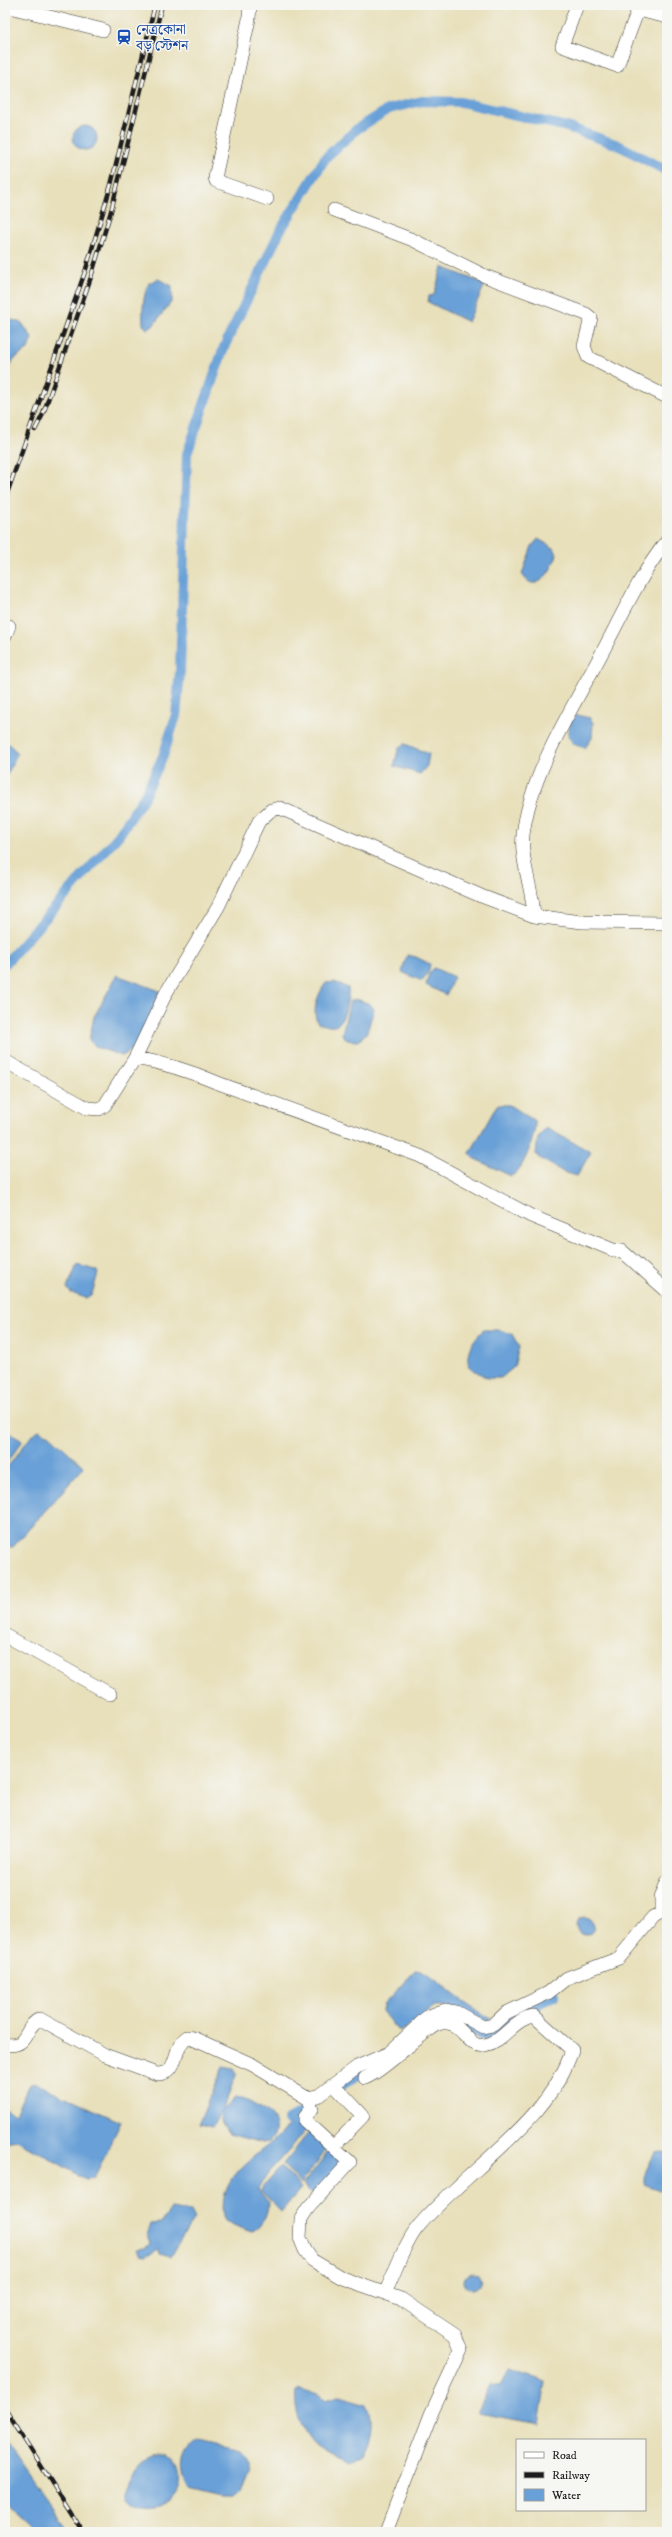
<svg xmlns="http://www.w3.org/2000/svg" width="672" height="2537" viewBox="0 0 672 2537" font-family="'IM FELL DW Pica','Noto Serif Bengali',serif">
<rect width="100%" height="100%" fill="#f6f6f2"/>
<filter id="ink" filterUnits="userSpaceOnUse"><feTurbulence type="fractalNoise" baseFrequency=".025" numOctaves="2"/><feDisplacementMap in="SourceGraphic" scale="8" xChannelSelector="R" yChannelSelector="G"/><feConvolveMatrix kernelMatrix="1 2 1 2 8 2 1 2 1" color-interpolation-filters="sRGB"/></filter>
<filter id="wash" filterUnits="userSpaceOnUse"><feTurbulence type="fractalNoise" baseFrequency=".012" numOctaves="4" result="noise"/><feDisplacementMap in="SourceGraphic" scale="16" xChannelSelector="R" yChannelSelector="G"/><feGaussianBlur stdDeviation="0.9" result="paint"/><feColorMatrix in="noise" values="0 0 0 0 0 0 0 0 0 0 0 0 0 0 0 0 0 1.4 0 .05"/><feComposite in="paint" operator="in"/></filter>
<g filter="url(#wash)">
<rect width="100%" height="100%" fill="#e8e0bb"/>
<!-- water -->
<path fill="#69a0d7" stroke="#425e7a" d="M73 138a12 12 0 1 1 24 0a12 12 0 1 1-24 0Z
M442 267 485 284 468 322 428 302 429 296 434 295Z
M158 279 172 286V301L152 327 147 329 143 325C142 311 143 295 149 283Z
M5 318 22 323 32 338 28 349 13 360 5 380Z
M538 539 554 548 557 554C553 569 536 598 522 574L532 546Z
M577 715 590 718 593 723 592 738 585 748 573 744 568 735 571 719Z
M5 741 16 751 17 754 5 779Z
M405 744 429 754 427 766 420 774 394 766 399 747Z
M407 955 416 957 430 964 429 970 422 981 402 972Z
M434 968 454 977 446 995 426 985 429 973Z
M117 975 160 991C151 1011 142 1047 122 1056L96 1047 89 1040 94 1017Z
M335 982 348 988C349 997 345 1024 334 1026 329 1027 323 1024 318 1023 311 1012 318 993 326 983Z
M356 999 370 1004 374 1009 367 1032 359 1041C352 1041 346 1040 342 1034L350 1001Z
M497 1105H509L535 1121C536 1134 524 1171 511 1176L473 1158 470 1153Z
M546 1128 591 1152 577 1176 563 1172 538 1157 536 1154 538 1138Z
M77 1265 96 1270 98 1273 92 1294 86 1298 71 1293 67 1288Z
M483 1330H500L512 1334 519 1347 514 1367 501 1378H487L469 1367C465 1351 472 1342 483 1330Z
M5 1430 21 1439 22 1442 5 1465Z
M39 1430 50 1435 84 1467 13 1547H7L5 1470 33 1434Z
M576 1926a9 9 0 1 1 18 0a9 9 0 1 1-18 0Z
M416 1970 425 1972 460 1999 491 2019 485 2023 444 2006H435L406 2029 400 2030 392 2024 382 2011 384 2003Z
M223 2066 234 2068 237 2073 222 2110 235 2098C254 2100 290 2121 269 2142L262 2143 229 2134 221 2121 222 2111 213 2127 200 2124 201 2117Z
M33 2082 121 2122 94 2178 86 2179 17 2140 5 2142V2108L15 2114 28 2086Z
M295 2118 306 2127V2131L267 2174 258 2189 268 2202C269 2212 261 2229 251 2232L225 2221C214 2179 253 2159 279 2136 286 2131 288 2123 295 2118Z
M310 2131 327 2149 300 2184 283 2164Z
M331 2148 346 2161 314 2195 308 2191 303 2184Z
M662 2152 667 2154V2193L644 2184C643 2172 650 2163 656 2153Z
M281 2166 301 2188 281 2212 261 2191 263 2186Z
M171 2208 190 2211 194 2219 170 2257 160 2254 159 2249 146 2256 141 2255 137 2249 145 2248 150 2243 147 2235 151 2224 162 2223Z
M464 2281a8 8 0 1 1 16 0a8 8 0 1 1-16 0Z
M509 2370 546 2381 539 2424 478 2413 491 2385H501Z
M300 2389 319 2394 326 2400 339 2396 367 2404C375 2421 370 2438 363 2455L347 2461C339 2457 329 2455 321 2450 304 2441 293 2409 296 2391Z
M5 2439 7 2443 69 2532H39L5 2501Z
M199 2440 241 2450 249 2458V2464L240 2490 233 2498H222L189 2490C178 2472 180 2451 199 2440Z
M165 2456C181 2462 184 2485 173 2497 165 2505 154 2506 144 2505 137 2505 130 2504 125 2498 126 2484 137 2464 150 2458 154 2456 160 2456 165 2456Z"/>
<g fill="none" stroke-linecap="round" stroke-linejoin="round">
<!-- canal -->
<path stroke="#69a0d7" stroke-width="10" d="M5 964 119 835 144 797 163 756 176 716 180 671 187 454 224 347 280 231 326 157 357 129 389 109 422 101 461 102 567 127 618 145 667 171
M454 2021 485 2035 555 1995
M337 2088 370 2068
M288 2120 310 2108"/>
</g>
</g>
<g filter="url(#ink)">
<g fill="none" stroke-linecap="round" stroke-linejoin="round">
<defs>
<path id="minor" d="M250 5 249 19 215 178 216 181 267 199
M577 5 562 46 617 66 638 10 667 17
M5 6 103 30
M334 210 413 240 485 276 586 314 591 318 584 346 588 357 667 397
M5 636 9 626
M534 916C533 890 520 859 523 835 530 773 575 704 604 649 623 613 641 573 667 541
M135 1058C165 1063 190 1071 218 1083L420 1156 531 1216 613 1250 622 1251 667 1291
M5 1061 87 1108 99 1109 105 1105 135 1058 166 993 218 907 259 821 271 810 280 808 481 896 534 916 582 922 667 923
M5 1635 110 1694
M661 1911V1898L667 1882
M5 2044C30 2049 23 2026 40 2019L105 2055 157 2074C180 2074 171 2049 187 2037L193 2038 253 2065 307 2098 318 2096 357 2067 389 2053 427 2017 437 2013 446 2010 456 2012 483 2027 493 2025 506 2013 548 1993 567 1978 619 1958 653 1917 667 1910
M365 2078C387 2069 427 2026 442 2023 463 2020 467 2050 485 2045 505 2041 514 2018 534 2016L572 2050C551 2121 463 2172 417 2228 403 2246 395 2273 385 2293
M309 2099 312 2109 305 2117V2121L350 2162 308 2208 301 2219 300 2238 305 2250 312 2260 342 2278 401 2299 455 2335 461 2350 431 2414 386 2532
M334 2146 363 2116 334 2085"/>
</defs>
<!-- minor casing -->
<use href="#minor" stroke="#3b3934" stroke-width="14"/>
<!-- minor -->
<use href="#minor" stroke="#fff" stroke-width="13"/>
<defs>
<path id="rail" d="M35 430 43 414 91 277 111 211 162 5
M5 499 86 269 111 185 155 5
M5 2409 83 2532"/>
</defs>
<!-- rail casing -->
<use href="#rail" stroke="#1c1c1c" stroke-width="4.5"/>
<!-- rail -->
<use href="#rail" stroke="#f6f6f2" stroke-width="3" stroke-dasharray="9" stroke-linecap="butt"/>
</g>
</g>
<!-- icons -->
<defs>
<symbol id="station-bare" viewBox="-9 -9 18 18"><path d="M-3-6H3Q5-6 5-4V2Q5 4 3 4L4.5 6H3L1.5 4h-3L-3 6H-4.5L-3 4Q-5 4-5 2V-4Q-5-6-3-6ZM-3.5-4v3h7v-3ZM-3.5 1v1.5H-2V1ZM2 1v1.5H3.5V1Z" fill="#1a4fb4" stroke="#f6f6f2" stroke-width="2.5" paint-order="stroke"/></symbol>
</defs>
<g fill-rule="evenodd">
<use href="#station-bare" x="113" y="26" width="22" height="22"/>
</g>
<g text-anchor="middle" stroke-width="3" stroke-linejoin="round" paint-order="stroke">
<!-- transit labels -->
<g font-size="14" fill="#164399" stroke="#f6f6f2" text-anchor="start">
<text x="136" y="34">নেত্রকোনা<tspan x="136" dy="16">বড় স্টেশন</tspan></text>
</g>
</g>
<!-- margin -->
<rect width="672" height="2537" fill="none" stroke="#f6f6f2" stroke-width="20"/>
<!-- legend -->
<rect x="516" y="2439" width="130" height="72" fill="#f6f6f2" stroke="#9f9f9c"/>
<rect x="524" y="2452" width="20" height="6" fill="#ffffff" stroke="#9f9f9c"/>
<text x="552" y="2459" font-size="12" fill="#1c1c1c">Road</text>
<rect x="524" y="2472" width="20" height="6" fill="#1c1c1c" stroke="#9f9f9c"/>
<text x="552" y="2479" font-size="12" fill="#1c1c1c">Railway</text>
<rect x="524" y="2489" width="20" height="12" fill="#69a0d7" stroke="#9f9f9c"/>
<text x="552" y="2499" font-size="12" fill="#1c1c1c">Water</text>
</svg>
